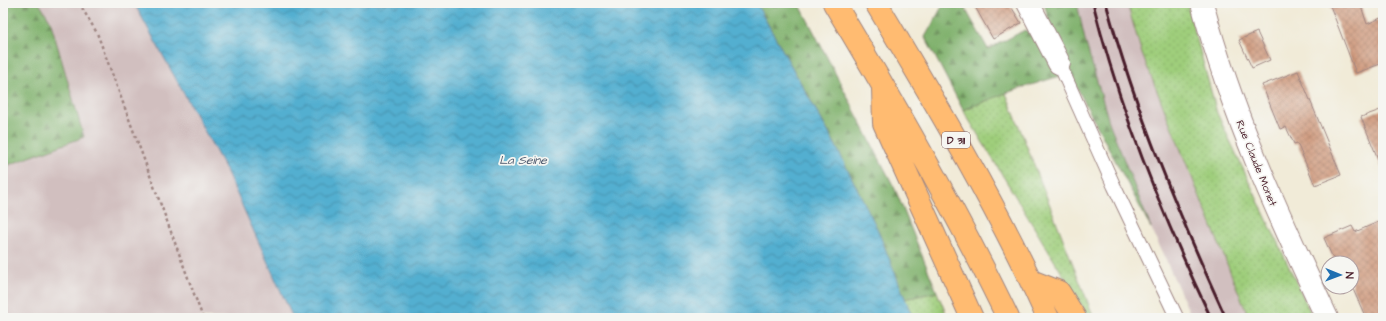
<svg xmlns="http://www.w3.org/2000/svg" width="1386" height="321" viewBox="0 0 1386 321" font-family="'Architects Daughter',sans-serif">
<defs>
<pattern id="grass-dots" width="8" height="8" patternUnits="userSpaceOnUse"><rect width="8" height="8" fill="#9fce7c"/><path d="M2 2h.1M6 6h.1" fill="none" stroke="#8ab06b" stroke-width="1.8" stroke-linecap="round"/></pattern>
<pattern id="forest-firs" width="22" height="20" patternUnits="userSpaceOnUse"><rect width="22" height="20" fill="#7fb16c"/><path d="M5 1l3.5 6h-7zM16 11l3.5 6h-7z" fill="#6a8f59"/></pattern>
<pattern id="water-waves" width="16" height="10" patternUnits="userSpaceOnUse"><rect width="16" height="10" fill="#52afd0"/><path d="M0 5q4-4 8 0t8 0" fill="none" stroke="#468ea9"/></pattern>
<pattern id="building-cross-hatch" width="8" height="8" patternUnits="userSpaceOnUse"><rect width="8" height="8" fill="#ce9679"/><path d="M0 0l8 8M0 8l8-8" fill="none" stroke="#a97a63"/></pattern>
</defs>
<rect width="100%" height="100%" fill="#f6f6f2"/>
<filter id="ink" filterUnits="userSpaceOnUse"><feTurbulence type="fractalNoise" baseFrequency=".025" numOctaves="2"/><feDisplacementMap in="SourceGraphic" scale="8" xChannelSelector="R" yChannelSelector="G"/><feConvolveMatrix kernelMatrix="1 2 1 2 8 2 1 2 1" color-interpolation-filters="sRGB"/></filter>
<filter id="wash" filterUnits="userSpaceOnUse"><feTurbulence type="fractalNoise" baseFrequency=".012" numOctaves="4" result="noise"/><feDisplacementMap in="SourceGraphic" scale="16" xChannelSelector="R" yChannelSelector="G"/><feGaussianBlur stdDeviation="0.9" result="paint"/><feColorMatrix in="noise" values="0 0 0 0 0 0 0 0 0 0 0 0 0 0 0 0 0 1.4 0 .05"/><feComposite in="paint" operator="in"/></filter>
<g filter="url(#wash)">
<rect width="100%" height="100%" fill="#f1ebd8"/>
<!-- industrial -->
<path fill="#d1bfbf" d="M3 3H134L226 170 293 318H3Z
M1054 3H1167L1305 318H1192L1063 34Z"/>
<!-- grass -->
<path fill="url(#grass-dots)" stroke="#747654" d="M1127 3H1187L1217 113 1313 318H1249L1142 54Z
M1006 93 1094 318H1089L963 110Z
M937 292 948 318H912L904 299Z"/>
<!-- forest -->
<path fill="url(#forest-firs)" stroke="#64684c" d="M3 3H39L50 20 84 137 3 167Z
M756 3H799L895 189 937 292 904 299 835 144Z
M944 3H965L966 10 988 49 1025 30 1040 42H1055L1044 3H1077L1085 40 1109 122 1151 228 1069 73 1006 93 963 110 925 37Z"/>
<!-- water -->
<path fill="url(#water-waves)" stroke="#4e677e" d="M134 3H756L835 144 877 228 913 318H293L226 170Z"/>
<g id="blocks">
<!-- building -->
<path fill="url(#building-cross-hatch)" d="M973 3H1009L1021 23 993 39Z
M1329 3H1360L1367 24 1383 17V63L1356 73Z
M1257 32 1270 60 1252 68 1239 40Z
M1298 71 1341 175 1315 185 1297 143 1294 144 1286 127 1280 129 1262 85Z
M1383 109V169H1382L1361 117Z
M1383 220V318H1366L1352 287V263H1335L1324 238 1352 226 1355 232Z"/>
</g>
</g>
<g filter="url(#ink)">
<use href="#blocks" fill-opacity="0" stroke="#9e8582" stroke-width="1"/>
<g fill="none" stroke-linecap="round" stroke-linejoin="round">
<defs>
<path id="service" d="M1059 63 1114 186 1177 318"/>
<path id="minor" d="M1028 3 1059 63
M1202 3C1232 115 1278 214 1327 318"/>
<path id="primary" d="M834 3C896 106 956 210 1008 318
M876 3C937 105 999 209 1048 318
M883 88 884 123 972 318
M1031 281 1059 292 1075 318"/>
</defs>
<!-- service casing -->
<use href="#service" stroke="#9e8582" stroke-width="15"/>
<!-- minor casing -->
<use href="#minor" stroke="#9e8582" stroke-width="24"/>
<!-- primary casing -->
<use href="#primary" stroke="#9e8582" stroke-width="24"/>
<!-- path -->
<path stroke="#9e8582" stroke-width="2.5" stroke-dasharray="3 3" stroke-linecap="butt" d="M79 3 97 33 203 318"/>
<!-- service -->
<use href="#service" stroke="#fff" stroke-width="13"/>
<!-- minor -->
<use href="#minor" stroke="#fff" stroke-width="22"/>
<!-- primary -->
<use href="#primary" stroke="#ffbb71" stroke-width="22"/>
<!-- rail -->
<path stroke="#4a1f2b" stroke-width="3" d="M1093 3C1120 112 1163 217 1211 318
M1106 3C1136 112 1179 215 1226 318"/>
</g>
</g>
<g text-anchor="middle" stroke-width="3.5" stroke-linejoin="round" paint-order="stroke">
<!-- shield labels -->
<rect fill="#f6f6f2" stroke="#7e6067" stroke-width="1" x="942" y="132" width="28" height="16" rx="3"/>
<g font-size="10" font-weight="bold" fill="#4a1f2b">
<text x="956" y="144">D 311</text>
</g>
<!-- street labels -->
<g font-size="11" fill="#4a1f2b" stroke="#f6f6f2">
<text transform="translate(1257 163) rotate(68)" y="4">Rue Claude Monet</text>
</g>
<!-- water labels -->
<g font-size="12" font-style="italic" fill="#4d596d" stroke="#f6f6f2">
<text x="523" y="164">La Seine</text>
</g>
</g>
<!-- margin -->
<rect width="1386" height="321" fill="none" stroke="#f6f6f2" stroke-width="16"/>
<!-- north arrow -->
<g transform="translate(1340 275) rotate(91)"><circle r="19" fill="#f6f6f2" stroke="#b1a0a2"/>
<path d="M0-3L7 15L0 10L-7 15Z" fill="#1f6fb2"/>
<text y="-6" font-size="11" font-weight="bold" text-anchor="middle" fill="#4a1f2b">N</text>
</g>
</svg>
